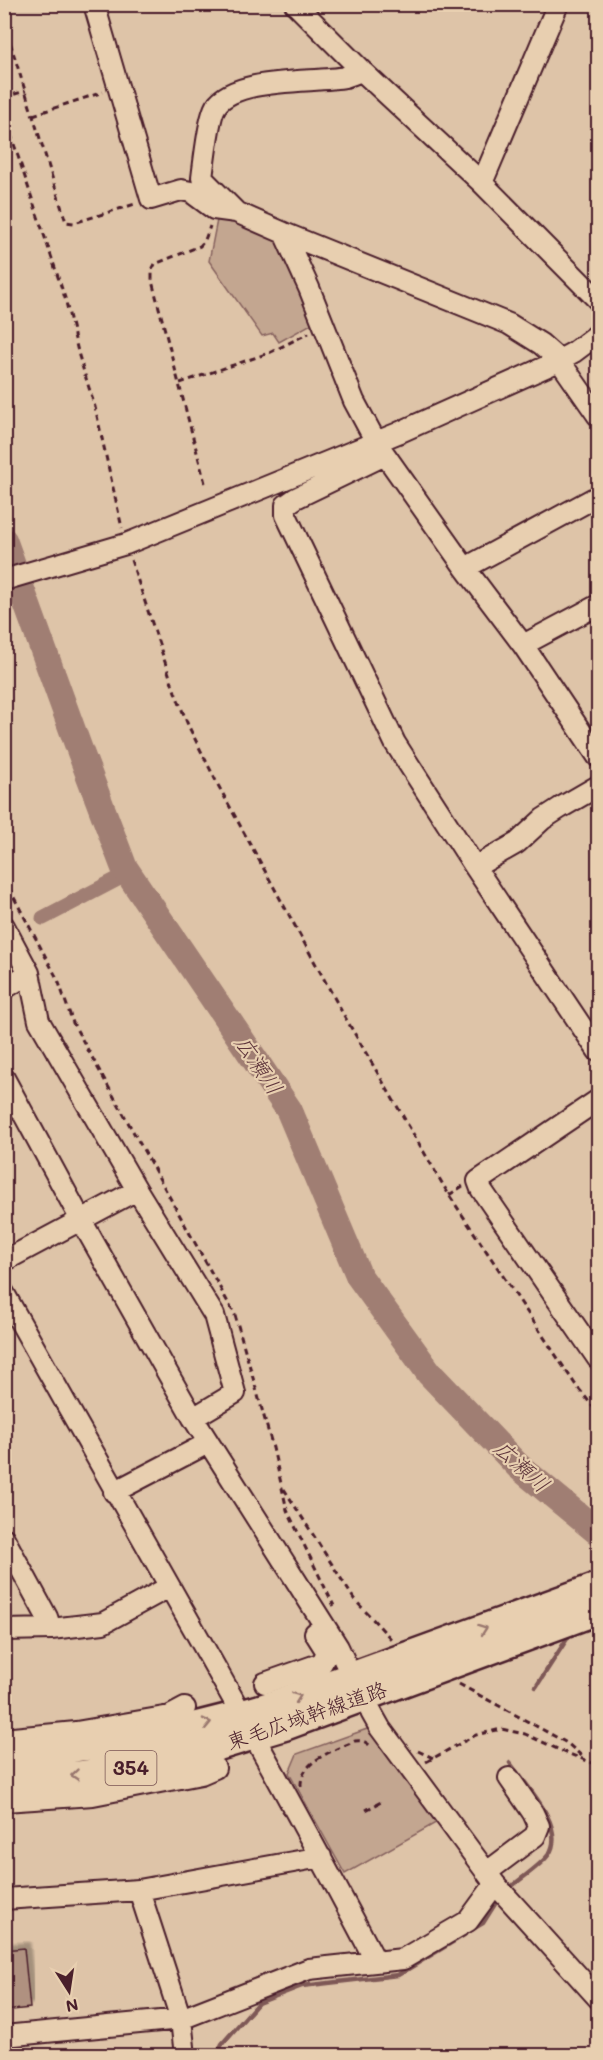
<svg xmlns="http://www.w3.org/2000/svg" width="603" height="2060" viewBox="0 0 603 2060" font-family="Mali,'Klee One',sans-serif">
<defs>
<filter id="shadow"><feDropShadow dx="5.5" dy="-5.5" stdDeviation="1.5" flood-color="#0004"/></filter>
</defs>
<rect width="100%" height="100%" fill="#dec4a8"/>
<filter id="ink" filterUnits="userSpaceOnUse"><feTurbulence type="fractalNoise" baseFrequency=".0167" numOctaves="2"/><feDisplacementMap in="SourceGraphic" scale="12" xChannelSelector="R" yChannelSelector="G"/><feConvolveMatrix kernelMatrix="1 2 1 2 8 2 1 2 1" color-interpolation-filters="sRGB"/></filter>
<g filter="url(#ink)">
<!-- green -->
<path fill="#c3a690" stroke="#86625e" stroke-width="1.5" d="M224 215 279 241 315 322 279 342 273 333 262 336 209 261 217 220Z
M370 1728 441 1820 345 1874 289 1773 297 1754Z"/>
<g fill="none" stroke-linecap="round" stroke-linejoin="round">
<!-- stream -->
<path stroke="#7e5856" stroke-width="4.5" d="M536 1687 572 1631
M506 1891C517 1881 542 1865 549 1854 567 1827 525 1784 510 1763
M471 1930 483 1923 500 1896
M216 2056 222 2044 258 2003 302 1986 398 1975 464 1935"/>
<!-- canal -->
<path stroke="#a07e73" stroke-width="15" d="M43 918 129 873"/>
<!-- river -->
<path stroke="#a07e73" stroke-width="27" d="M4 541 80 751 124 867 289 1110 359 1276 430 1374 518 1466 598 1532"/>
</g>
<!-- building -->
<path fill="#b09180" stroke="#4a1f2b" stroke-width="1.5" filter="url(#shadow)" d="M24 1948 30 2008 4 2011V1950Z"/>
<g fill="none" stroke-linecap="round" stroke-linejoin="round">
<defs>
<path id="minor" d="M94 4 151 199 181 190 191 192 214 209 236 212 284 233 509 324 541 344 559 360 598 416
M295 4 362 71 482 183 598 300
M482 183 558 4
M236 212 202 178C204 163 209 116 216 106 235 77 313 83 345 77 350 75 356 73 362 71
M284 233 309 288 354 401 376 442 465 568 523 645 598 757
M385 455 296 498 286 505V515L395 743 475 867 598 1051
M465 568 598 496
M4 580 126 544 398 433 552 364 574 352 598 334
M523 645 598 605
M475 867 517 843 543 819 560 808 598 786
M4 926 29 973 39 1021 137 1190 214 1315 235 1393 193 1418
M4 989 29 973
M4 1078 81 1220 193 1418 338 1647 345 1662
M598 1100 478 1181 481 1189 598 1359
M4 1261 137 1190
M4 1293C128 1516 258 1736 376 1962
M114 1492 208 1443
M4 1538 47 1617 51 1629
M4 1630 51 1629 103 1623 169 1587
M265 1683 322 1663 327 1652 315 1633
M371 1712 380 1728 495 1884 598 1998
M13 1738 76 1732 170 1716 185 1708
M4 1801 93 1795 201 1774 215 1768
M487 1872 535 1836 539 1826 533 1813 509 1778
M139 1890 181 2019 185 2056
M4 1899 139 1890 321 1857
M4 2036 181 2019 309 1969 403 1959 468 1921 495 1884"/>
<path id="highway" d="M4 1752C96 1750 186 1732 274 1705L598 1587
M4 1780 83 1775 172 1760 284 1726 598 1610"/>
</defs>
<!-- minor casing -->
<use href="#minor" stroke="#4a1f2b" stroke-width="24"/>
<!-- highway casing -->
<use href="#highway" stroke="#4a1f2b" stroke-width="33"/>
<!-- path -->
<path stroke="#4a1f2b" stroke-width="3" stroke-dasharray="6 4.5" stroke-linecap="butt" d="M4 23 66 222 74 223 135 204
M4 97 26 91
M4 114 65 298 79 356 95 407 122 528
M33 115 103 92
M180 383 269 353 309 333
M205 483 152 281V270L155 264 200 246 205 240 210 226
M131 560 175 692 188 725 218 785 342 1012 449 1195 575 1384 598 1413
M4 879 58 980 73 1023 235 1315 273 1448 287 1510 334 1606
M449 1195 463 1186
M284 1489 354 1599 393 1641
M459 1684 567 1743 583 1757
M418 1751 433 1758
M426 1762 476 1735 501 1729 525 1734 564 1752 598 1765
M301 1786C300 1760 336 1750 355 1741 363 1740 367 1742 372 1748
M366 1810 381 1802"/>
<!-- minor -->
<use href="#minor" stroke="#e8cfb0" stroke-width="20"/>
<!-- highway -->
<use href="#highway" stroke="#e8cfb0" stroke-width="28"/>
</g>
<!-- one-way arrows -->
<defs><path id="oneway-chevron" d="M-2-3.5L2.5 0L-2 3.5" fill="none" stroke-width="1.6" stroke-linecap="round" stroke-linejoin="round" transform="scale(1.5)"/></defs>
<g stroke="#99776e">
<use href="#oneway-chevron" transform="translate(483 1629) rotate(-20)"/>
<use href="#oneway-chevron" transform="translate(297 1697) rotate(-20)"/>
<use href="#oneway-chevron" transform="translate(207 1723) rotate(-13)"/>
<use href="#oneway-chevron" transform="translate(75 1775) rotate(175)"/>
</g>
</g>
<g text-anchor="middle" stroke-width="4.5" stroke-linejoin="round" paint-order="stroke">
<!-- shield labels -->
<rect fill="#e8cfb0" stroke="#795453" stroke-width="1.5" x="105.5" y="1751" width="51" height="34" rx="4.5"/>
<g font-size="20" font-weight="bold" fill="#4a1f2b">
<text x="131" y="1775">354</text>
</g>
<!-- street labels -->
<g font-size="21" fill="#4a1f2b" stroke="#e8cfb0">
<text transform="translate(307 1716) rotate(-19)" y="7">東毛広域幹線道路</text>
</g>
<!-- water labels -->
<g font-size="22" font-style="italic" fill="#60373d" stroke="#e8cfb0">
<text transform="translate(259 1065) rotate(56)" y="8">広瀬川</text>
<text transform="translate(522 1466) rotate(42)" y="8">広瀬川</text>
</g>
</g>
<!-- margin -->
<rect width="603" height="2060" fill="none" stroke="#e8cfb0" stroke-width="24"/>
<rect x="12" y="12" width="579" height="2036" fill="none" stroke="#4a1f2b" stroke-width="2" filter="url(#ink)"/>
<!-- north arrow -->
<g transform="translate(69 1991) rotate(168)" stroke="#e8cfb0" stroke-width="4.5" paint-order="stroke">
<path d="M0-4.5L10 22L0 15L-10 22Z" fill="#4a1f2b"/>
<text y="-9" font-size="16" font-weight="bold" text-anchor="middle" fill="#4a1f2b">N</text>
</g>
</svg>
